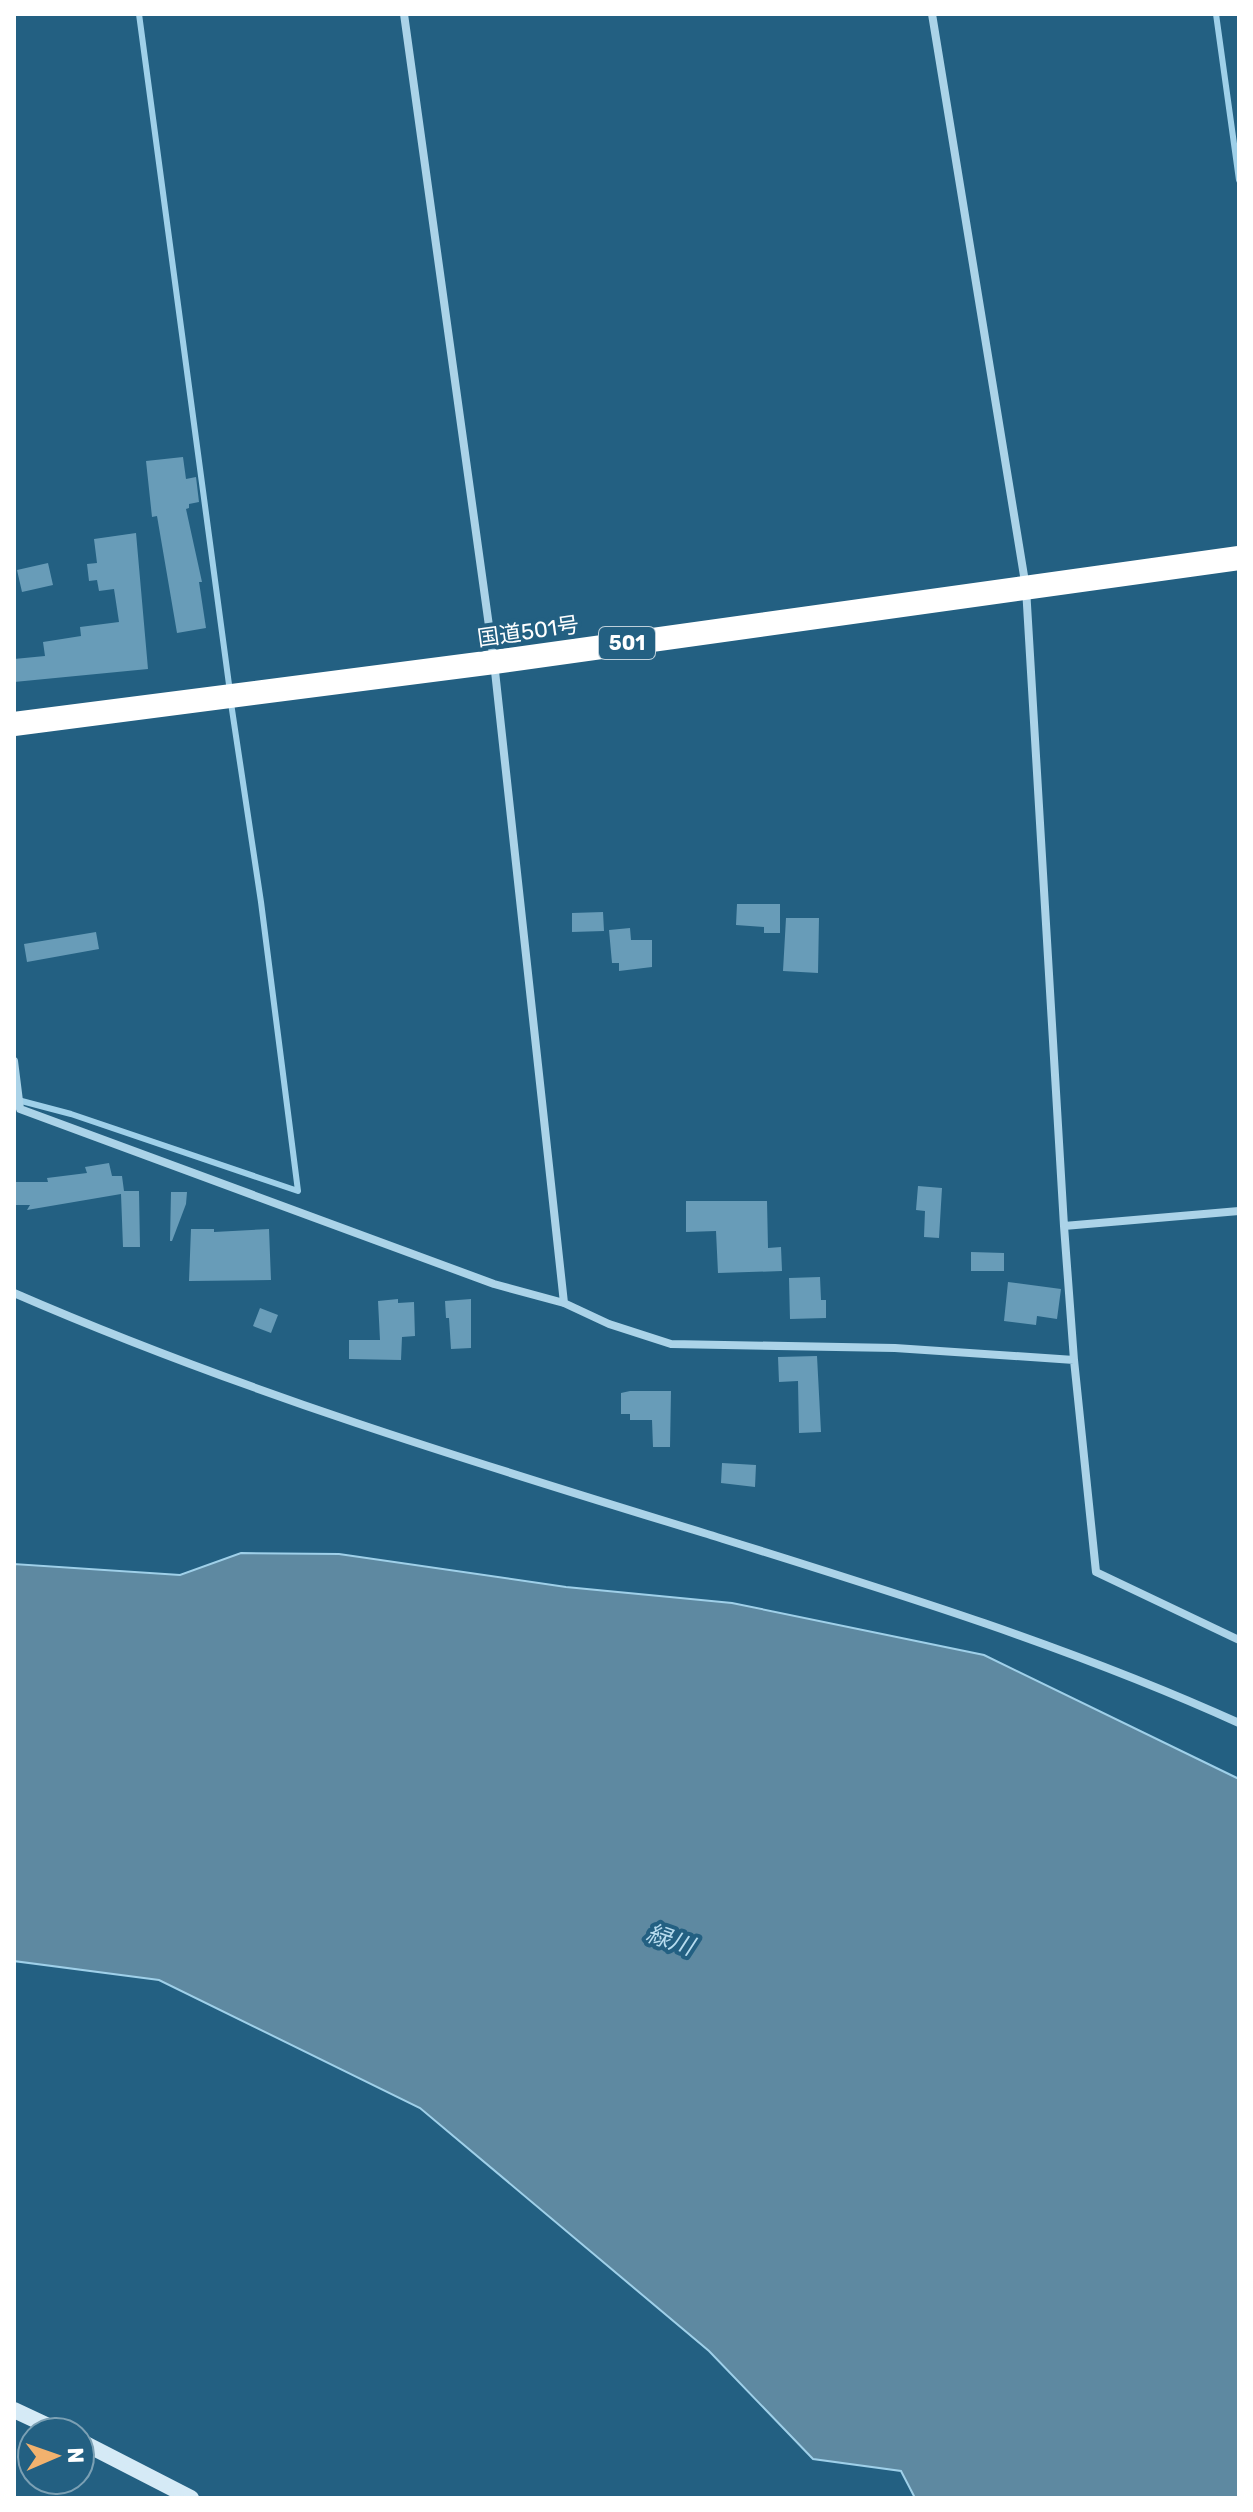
<svg xmlns="http://www.w3.org/2000/svg" width="1253" height="2512" viewBox="0 0 1253 2512" font-family="Rubik,'Noto Sans JP',sans-serif">
<rect width="100%" height="100%" fill="#236082"/>
<!-- water -->
<path fill="#5e89a1" stroke="#9fd0e9" stroke-width="2" d="M241 1553 339 1554 566 1587 732 1603 984 1655 1239 1779V2498H915L901 2471 813 2459 709 2351 420 2108 159 1980 14 1961V1564L180 1575Z"/>
<g fill="none" stroke-linecap="round" stroke-linejoin="round">
<!-- stream -->
<path stroke="#9fd0e9" stroke-width="6" d="M139 14 230 692
M1216 14 1239 180
M14 1099 71 1114 298 1191 261 902 231 703"/>
</g>
<!-- building -->
<path fill="#689cb8" d="M183 457 186 479 196 477 199 502 189 504V508L186 509 202 582H199L206 628 177 633 157 516 152 517 146 461Z
M136 533 148 669 14 682V659L45 656 43 642 81 636 80 627 119 622 114 589 99 591 97 580 89 581 87 564 97 563 94 539Z
M48 563 53 585 22 592 17 570Z
M737 904H780V933H764V927L736 925Z
M603 912 604 931 572 932V913Z
M786 918H819L818 973 783 971Z
M630 928 631 940H652V967L619 971V963H612L609 930Z
M96 932 99 949 27 962 24 944Z
M109 1163 112 1176H122L124 1191H139L140 1247H123L121 1194 27 1210 30 1205H14V1182H48L47 1178 87 1173 85 1167Z
M918 1186 942 1188 939 1238 924 1237 925 1211 916 1210Z
M171 1192H187L186 1204 172 1241H170Z
M686 1201H767L768 1248 781 1247 782 1271 718 1273 716 1231 686 1232Z
M191 1229H214V1232L269 1229 271 1280 189 1281Z
M971 1252 1004 1253V1271H971Z
M820 1277 821 1300H826V1318L790 1319 789 1278Z
M1008 1282 1061 1289 1057 1319 1037 1316 1036 1325 1004 1321Z
M398 1299V1303L414 1302 415 1336 402 1337 401 1360 349 1359V1340H380L378 1301Z
M471 1299V1348L451 1349 449 1318H446L445 1301Z
M260 1308 278 1315 271 1333 253 1326Z
M817 1356 821 1432 799 1433 798 1381 779 1382 778 1357Z
M630 1391H671L670 1447H653L652 1420H630V1414H621V1393Z
M722 1463 756 1465 755 1487 721 1483Z"/>
<g fill="none" stroke-linecap="round" stroke-linejoin="round">
<!-- street -->
<path stroke="#abd3e8" stroke-width="8" d="M404 14 494 662 564 1303
M932 14 1026 588 1064 1226 1074 1360 1096 1572 1239 1640
M14 1061 20 1109 494 1284 564 1303 609 1324 671 1344 895 1348 1074 1360
M1064 1226 1239 1211
M14 1293C237 1390 472 1462 704 1533 884 1589 1067 1645 1239 1723"/>
<!-- secondary -->
<path stroke="#d5eaf6" stroke-width="16" d="M14 2410 61 2432
M80 2441 191 2498"/>
<!-- highway -->
<path stroke="#fff" stroke-width="24" d="M14 724 494 662 1239 558"/>
</g>
<g text-anchor="middle" stroke-width="8" stroke-linejoin="round" paint-order="stroke">
<!-- shield labels -->
<rect fill="#236082" stroke="#bdcfda" stroke-width="2" x="599" y="627" width="56" height="32" rx="6"/>
<g font-size="20" font-weight="bold" fill="#fff">
<text x="627" y="650">501</text>
</g>
<!-- street labels -->
<g font-size="22" fill="#fff" stroke="#236082">
<text transform="translate(528 631) rotate(-8)" y="8">国道501号</text>
</g>
<!-- water labels -->
<g font-size="24" font-style="italic" fill="#b7dcef" stroke="#236082">
<text transform="translate(670 1940) rotate(19)" y="8">緑川</text>
</g>
</g>
<!-- border -->
<rect width="1253" height="2512" fill="none" stroke="#ffffff" stroke-width="32"/>
<!-- north arrow -->
<g transform="translate(56 2456) rotate(88)"><circle r="38" fill="#236082" stroke="#7ba0b4" stroke-width="2"/>
<path d="M0-6L14 30L0 20L-14 30Z" fill="#f2b26e"/>
<text y="-12" font-size="22" font-weight="bold" text-anchor="middle" fill="#ffffff">N</text>
</g>
</svg>
